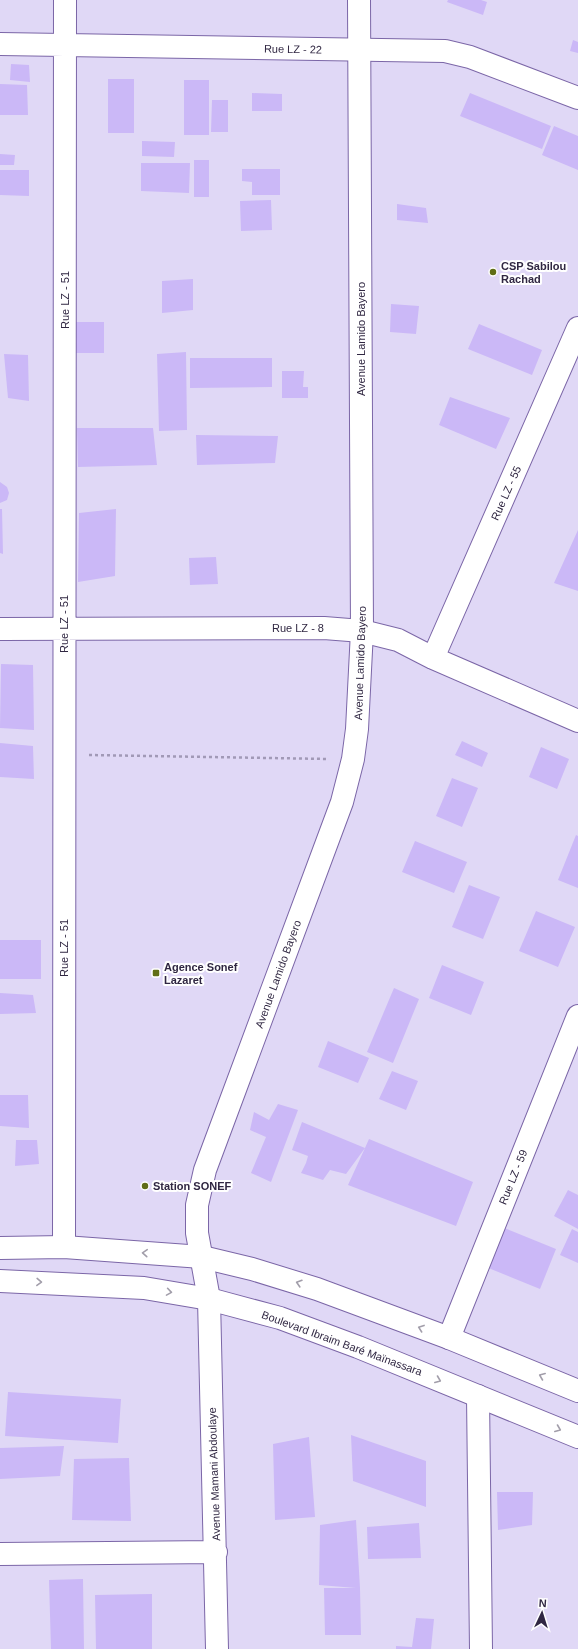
<svg xmlns="http://www.w3.org/2000/svg" width="578" height="1649" viewBox="0 0 578 1649" font-family="Helvetica,sans-serif">
<rect width="100%" height="100%" fill="#e0d8f6"/>
<!-- building -->
<path fill="#cbb8f7" d="M448 0H481L487 2 483 15 447 2Z
M573 40 578 42V53L570 51Z
M11 64 29 65 30 82 10 80Z
M108 79H134V133H108Z
M184 80H209V135H184Z
M0 84 27 85 28 115H0Z
M252 93 282 94V111H252Z
M470 93 551 126 542 149 460 116Z
M212 100H228V132H211Z
M554 126 578 136V170L542 155Z
M142 141 175 142 174 157 142 156Z
M0 154 15 155 14 165H0Z
M194 160H209V197H194Z
M141 163H190L189 193 141 191Z
M242 169H280V195H252V182L242 181Z
M0 170H29V196L0 195Z
M271 200 272 230 241 231 240 201Z
M397 204 426 208 428 223 397 220Z
M193 279V310L162 313V281Z
M391 304 419 306 416 334 390 332Z
M70 322H104V353H70Z
M479 324 542 350 532 375 468 349Z
M186 352 187 430 159 431 157 354Z
M4 354 28 355 29 401 8 398Z
M190 358H272V387L190 388Z
M282 371H304L303 387H308V398H282Z
M450 397 510 418 496 449 439 425Z
M77 428H153L157 465 78 467Z
M196 435 278 436 275 463 197 465Z
M0 482 7 487 9 493 7 500 0 503Z
M0 509H2L3 554 0 553Z
M116 509 115 576 78 582 79 513Z
M578 530V591L554 583Z
M216 557 218 584 190 585 189 558Z
M1 664 33 665 34 730 0 728Z
M462 741 488 753 482 767 455 755Z
M0 743 33 746 34 779 0 777Z
M541 747 569 759 557 789 529 777Z
M452 778 478 788 462 827 436 816Z
M576 835 578 836V888L558 880Z
M415 841 467 862 454 893 402 872Z
M469 885 500 897 483 939 452 927Z
M536 911 575 927 558 967 519 951Z
M0 940H41V979H0Z
M442 965 484 982 471 1015 429 998Z
M394 988 419 999 393 1063 367 1052Z
M0 993 33 995 36 1013 0 1014Z
M328 1041 369 1058 358 1083 318 1067Z
M392 1071 418 1081 406 1110 379 1099Z
M0 1095H28L29 1128 0 1126Z
M278 1104 298 1110 271 1182 251 1173 266 1137 250 1130 254 1112 269 1120Z
M302 1122 365 1148 369 1139 473 1182 456 1226 348 1185 365 1148 346 1174 330 1170 323 1180 301 1173 306 1163 308 1156 292 1150Z
M16 1140H37L39 1164 15 1166Z
M568 1190 578 1195V1229L554 1216Z
M502 1227 556 1249 540 1289 486 1267Z
M572 1229 578 1232V1263L560 1255Z
M8 1392 121 1399 118 1443 5 1436Z
M351 1435 426 1461V1507L353 1481Z
M309 1437 315 1517 275 1520 273 1444Z
M64 1446 60 1476 0 1479V1448Z
M129 1458 131 1521 72 1520 74 1459Z
M497 1492H533L532 1525 498 1530Z
M356 1520 360 1588 361 1635H325L324 1588H356L319 1585 320 1525Z
M419 1523 421 1558 368 1559 367 1527Z
M83 1579 84 1649H51L49 1580Z
M152 1594V1649H96L95 1595Z
M416 1618 434 1619 431 1649H396V1646L412 1647Z"/>
<g fill="none" stroke-linecap="round" stroke-linejoin="round">
<defs>
<path id="minor" d="M0 44 445 51 470 57 578 98
M0 629 324 628 362 631 398 640 433 658 578 721
M433 658 578 328
M64 1247 65 0
M209 1299 217 1649
M449 1338 578 1016
M478 1396 481 1649
M0 1554 216 1552"/>
<path id="tertiary" d="M209 1299 197 1233V1205L205 1170 342 802 353 759 357 729 362 631 359 0"/>
<path id="secondary" d="M0 1248 64 1247 202 1257 252 1269 317 1289 449 1338 578 1391
M0 1281 144 1288 209 1299 280 1318 358 1347 578 1437"/>
</defs>
<!-- minor casing -->
<use href="#minor" stroke="#7b66a7" stroke-width="24"/>
<!-- tertiary casing -->
<use href="#tertiary" stroke="#7b66a7" stroke-width="24"/>
<!-- secondary casing -->
<use href="#secondary" stroke="#7b66a7" stroke-width="24"/>
<!-- path -->
<path stroke="#a199b6" stroke-width="2.5" stroke-dasharray="3 3" stroke-linecap="butt" d="M89 755 328 759"/>
<!-- minor -->
<use href="#minor" stroke="#fff" stroke-width="22"/>
<!-- tertiary -->
<use href="#tertiary" stroke="#fff" stroke-width="22"/>
<!-- secondary -->
<use href="#secondary" stroke="#fff" stroke-width="22"/>
</g>
<!-- one-way arrows -->
<defs><path id="oneway-chevron" d="M-2-3.5L2.5 0L-2 3.5" fill="none" stroke-width="1.6" stroke-linecap="round" stroke-linejoin="round"/></defs>
<g stroke="#a29eaa">
<use href="#oneway-chevron" transform="translate(145 1253) rotate(-176)"/>
<use href="#oneway-chevron" transform="translate(39 1282) rotate(2)"/>
<use href="#oneway-chevron" transform="translate(299 1283) rotate(-163)"/>
<use href="#oneway-chevron" transform="translate(169 1292) rotate(9)"/>
<use href="#oneway-chevron" transform="translate(421 1328) rotate(-160)"/>
<use href="#oneway-chevron" transform="translate(542 1376) rotate(-158)"/>
<use href="#oneway-chevron" transform="translate(438 1380) rotate(22)"/>
<use href="#oneway-chevron" transform="translate(558 1429) rotate(22)"/>
</g>
<!-- markers -->
<g fill="#606d16" stroke="#fff" stroke-width="1.5">
<circle cx="493" cy="272" r="4"/>
<rect x="152" y="969" width="8" height="8" rx="2"/>
<circle cx="145" cy="1186" r="4"/>
</g>
<g text-anchor="middle" stroke-width="4" stroke-linejoin="round" paint-order="stroke">
<!-- street labels -->
<g font-size="11" fill="#302742" stroke="#fff">
<text transform="translate(293 49) rotate(1)" y="4">Rue LZ - 22</text>
<text transform="translate(65 300) rotate(-90)" y="4">Rue LZ - 51</text>
<text transform="translate(361 339) rotate(-90)" y="4">Avenue Lamido Bayero</text>
<text transform="translate(506 493) rotate(-66)" y="4">Rue LZ - 55</text>
<text transform="translate(64 624) rotate(-90)" y="4">Rue LZ - 51</text>
<text x="298" y="632">Rue LZ - 8</text>
<text transform="translate(360 663) rotate(-88)" y="4">Avenue Lamido Bayero</text>
<text transform="translate(64 948) rotate(-90)" y="4">Rue LZ - 51</text>
<text transform="translate(278 974) rotate(-70)" y="4">Avenue Lamido Bayero</text>
<text transform="translate(513 1177) rotate(-68)" y="4">Rue LZ - 59</text>
<text transform="translate(342 1343) rotate(20)" y="4">Boulevard Ibraim Baré Maïnassara</text>
<text transform="translate(214 1474) rotate(-92)" y="4">Avenue Mamani Abdoulaye</text>
</g>
<!-- poi labels -->
<g font-size="11" font-weight="bold" fill="#302742" stroke="#fff" text-anchor="start">
<text x="501" y="270">CSP Sabilou<tspan x="501" dy="13">Rachad</tspan></text>
<text x="164" y="971">Agence Sonef<tspan x="164" dy="13">Lazaret</tspan></text>
<text x="153" y="1190">Station SONEF</text>
</g>
</g>
<!-- north arrow -->
<g transform="translate(542 1613) rotate(4)" stroke="#ffffff" stroke-width="3" paint-order="stroke">
<path d="M0-3L7 15L0 10L-7 15Z" fill="#302742"/>
<text y="-6" font-size="11" font-weight="bold" text-anchor="middle" fill="#302742">N</text>
</g>
</svg>
